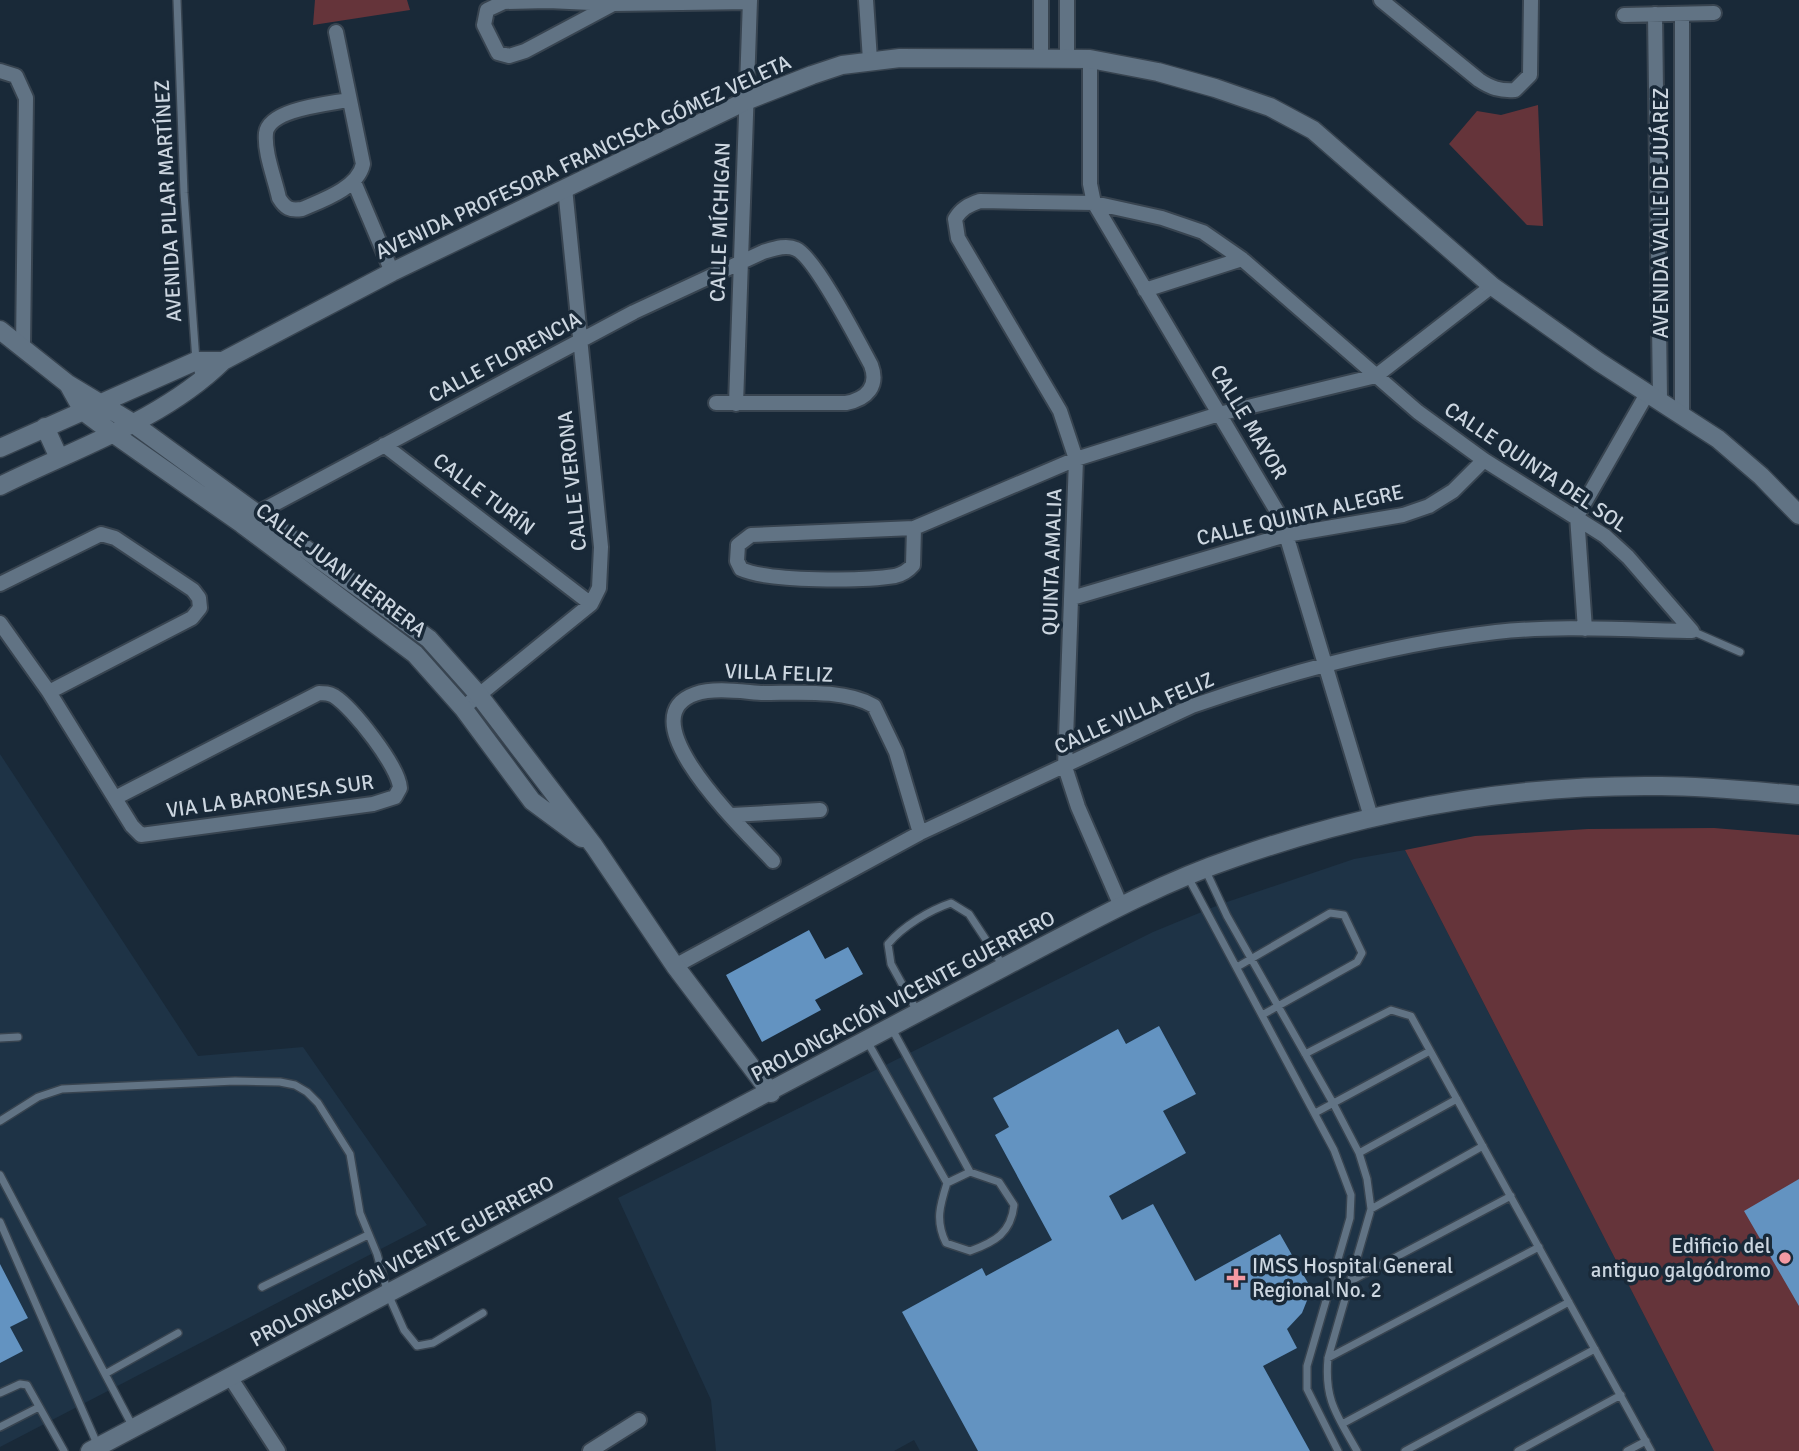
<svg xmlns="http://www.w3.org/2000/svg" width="1799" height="1451" viewBox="0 0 1799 1451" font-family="Signika,sans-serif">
<rect width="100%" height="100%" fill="#192938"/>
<!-- built -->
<path fill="#1e3346" d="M0 754 198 1056 303 1047 427 1225 0 1447Z
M1405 850 1714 1451H920L914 1440 894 1451H716L711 1400 618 1198 1153 932 1221 904 1354 859Z"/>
<!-- green -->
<path fill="#65343a" d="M315 0H407L410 10 313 25Z
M1538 105 1543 226 1527 225 1449 144 1477 111 1501 115Z
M1714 828 1799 835V1451H1714L1405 850 1475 836 1588 829Z"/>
<!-- building -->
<path fill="#6393c1" d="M809 930 825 959 848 947 863 974 815 1000 821 1010 762 1042 726 975Z
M1159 1026 1196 1094 1163 1111 1186 1153 1109 1196 1122 1220 1153 1204 1195 1281 1280 1234 1308 1283V1298L1302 1313 1287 1329 1297 1348 1263 1366 1310 1451H978L902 1312 982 1268 986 1276 1052 1240 995 1135 1009 1127 993 1098 1118 1029 1126 1044Z
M1799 1179V1306L1744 1211Z
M0 1264 28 1318 10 1327 23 1351 0 1363Z"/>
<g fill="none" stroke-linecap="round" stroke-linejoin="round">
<defs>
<path id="lane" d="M177 0 184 193 196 361 200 380
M1692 631 1740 652
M1205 869 1227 916 1333 1103 1359 1153 1367 1179 1371 1209 1328 1358C1324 1400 1337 1415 1357 1451
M1188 877 1334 1150 1351 1195 1350 1218 1307 1366V1389L1338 1451
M1237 967 1330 913 1344 915 1362 953 1357 962 1262 1015
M918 1013 891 964 888 944C903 926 930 910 951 903L969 914 1004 967
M892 1029 970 1172
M0 1038 18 1037
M867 1041 947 1183
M1305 1054 1391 1010 1411 1016 1651 1451
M1315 1113 1430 1051
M0 1121 38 1097 62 1089 235 1081 280 1082 295 1085 307 1092 318 1103 350 1154 360 1213 377 1254 388 1294 404 1330 417 1346 433 1343 483 1313
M1359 1153 1457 1099
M970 1172 999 1182 1014 1205C1011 1233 995 1242 970 1251L946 1243C935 1221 940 1205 947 1183Z
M0 1175 133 1427
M1371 1209 1483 1146
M0 1222 98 1446
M262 1287 368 1235
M1328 1293 1511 1196
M1328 1358 1539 1247
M105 1374 178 1333
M0 1393 20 1384 27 1385 64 1451
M1342 1424 1569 1302
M0 1427 39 1407
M1405 1451 1595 1349
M1518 1451 1621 1395
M1627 1451 1646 1441"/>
<path id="street" d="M866 0 870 60
M1067 0V58
M1381 0 1479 80C1491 88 1500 91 1515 90L1530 75 1531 0
M548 1 613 4 525 51 509 56 498 53 484 25 487 10 504 2Z
M613 4 750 2
M1655 14 1660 399
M1624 15 1714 13
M336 32 363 164C358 188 323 200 302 209 290 211 285 208 279 198 275 179 264 153 266 133 269 109 328 104 348 100
M1041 57V0
M1090 59V184L1094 203 1281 518 1371 817
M0 71 16 76 26 98 23 348
M354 182 392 272
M1145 290 1242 259
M736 404 750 0
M1682 413V14
M384 445 591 604
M250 517 634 312 763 252C773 249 786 244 796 249 815 257 859 343 871 365 879 386 867 399 846 403H716
M914 528 1076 459 1219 414 1376 376 1492 286
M914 528 913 565C908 571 903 574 895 576 864 581 769 582 741 569L737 561 738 545 751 535Z
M0 584 101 534 115 538 193 590 199 598 200 608 192 618 49 692
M1072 598 1286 535 1403 515 1429 506 1453 491 1484 460
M0 623 49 692 132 826 141 835 373 804 395 797 400 788C399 767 353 708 334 696 329 693 325 693 319 693L115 798
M1585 629 1577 516 1648 392
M463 708 591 604 599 588 601 547 565 188
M732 815 820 810
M773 861C750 835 624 719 695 694 715 687 744 692 764 693 798 693 845 689 874 706L896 752 920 833
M1121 906 1078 807 1065 767 1076 459 1060 411 958 238 955 219C961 209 968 205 980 201L1094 203 1162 218 1203 232 1242 259 1418 412 1484 460 1605 536 1628 557 1692 631
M675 966 920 833 1192 706C1289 672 1393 644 1496 632 1560 625 1627 630 1692 631
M230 1377 278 1451
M590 1451 639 1420"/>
<path id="secondary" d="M0 330 68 384 131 422 429 639 478 694 594 846 675 966 771 1093
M68 384 83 411 111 432 242 524 415 654 463 708 532 801 582 838
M45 427 59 458
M0 448 196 361H223
M0 486C74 449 163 420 223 361L392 272 748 100 812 75 842 65 900 58 1090 59 1158 72 1215 88 1270 107 1313 130 1492 286 1599 362 1718 439 1761 476 1799 515
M90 1451 1004 967C1079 928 1154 885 1234 858 1371 810 1516 784 1661 786 1707 786 1753 791 1799 795"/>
</defs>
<!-- lane casing -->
<use href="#lane" stroke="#384450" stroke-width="10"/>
<!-- street casing -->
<use href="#street" stroke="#384450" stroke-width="18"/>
<!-- secondary casing -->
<use href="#secondary" stroke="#384450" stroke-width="21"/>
<!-- lane -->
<use href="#lane" stroke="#617384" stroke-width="7"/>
<!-- street -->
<use href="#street" stroke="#617384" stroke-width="14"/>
<!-- secondary -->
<use href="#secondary" stroke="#617384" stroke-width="18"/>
</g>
<!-- markers -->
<g fill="#f49aa3" stroke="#192938" stroke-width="2.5">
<circle cx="1785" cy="1258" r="7"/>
<path d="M1232.5 1267.5h7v7h7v7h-7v7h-7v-7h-7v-7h7z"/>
</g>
<g text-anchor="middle" stroke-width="7" stroke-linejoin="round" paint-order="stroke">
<!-- street labels -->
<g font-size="21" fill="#ccd6e0" stroke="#192938">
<text transform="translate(583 157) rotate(-25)" y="7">AVENIDA PROFESORA FRANCISCA GÓMEZ VELETA</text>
<text transform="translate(168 201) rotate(-93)" y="7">AVENIDA PILAR MARTÍNEZ</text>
<text transform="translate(1661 213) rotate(-90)" y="7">AVENIDA VALLE DE JUÁREZ</text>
<text transform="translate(720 222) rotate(-88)" y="7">CALLE MÍCHIGAN</text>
<text transform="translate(505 357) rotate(-28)" y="7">CALLE FLORENCIA</text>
<text transform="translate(1249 422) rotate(59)" y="7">CALLE MAYOR</text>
<text transform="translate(1536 467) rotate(34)" y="7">CALLE QUINTA DEL SOL</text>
<text transform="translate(572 481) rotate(-96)" y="7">CALLE VERONA</text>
<text transform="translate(484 494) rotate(37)" y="7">CALLE TURÍN</text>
<text transform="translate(1300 515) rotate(-13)" y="7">CALLE QUINTA ALEGRE</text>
<text transform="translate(1052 562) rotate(-88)" y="7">QUINTA AMALIA</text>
<text transform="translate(341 570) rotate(37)" y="7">CALLE JUAN HERRERA</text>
<text transform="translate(779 673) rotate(2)" y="7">VILLA FELIZ</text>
<text transform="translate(1134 713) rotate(-24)" y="7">CALLE VILLA FELIZ</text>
<text transform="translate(270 796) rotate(-8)" y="7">VIA LA BARONESA SUR</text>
<text transform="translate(903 996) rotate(-28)" y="7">PROLONGACIÓN VICENTE GUERRERO</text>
<text transform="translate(402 1261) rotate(-28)" y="7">PROLONGACIÓN VICENTE GUERRERO</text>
</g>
<!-- poi labels -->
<g font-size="21" fill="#ccd6e0" stroke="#192938" text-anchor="end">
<text x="1771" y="1253">Edificio del<tspan x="1771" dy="24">antiguo galgódromo</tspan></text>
<text x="1252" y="1273" text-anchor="start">IMSS Hospital General<tspan x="1252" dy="24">Regional No. 2</tspan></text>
</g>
</g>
</svg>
